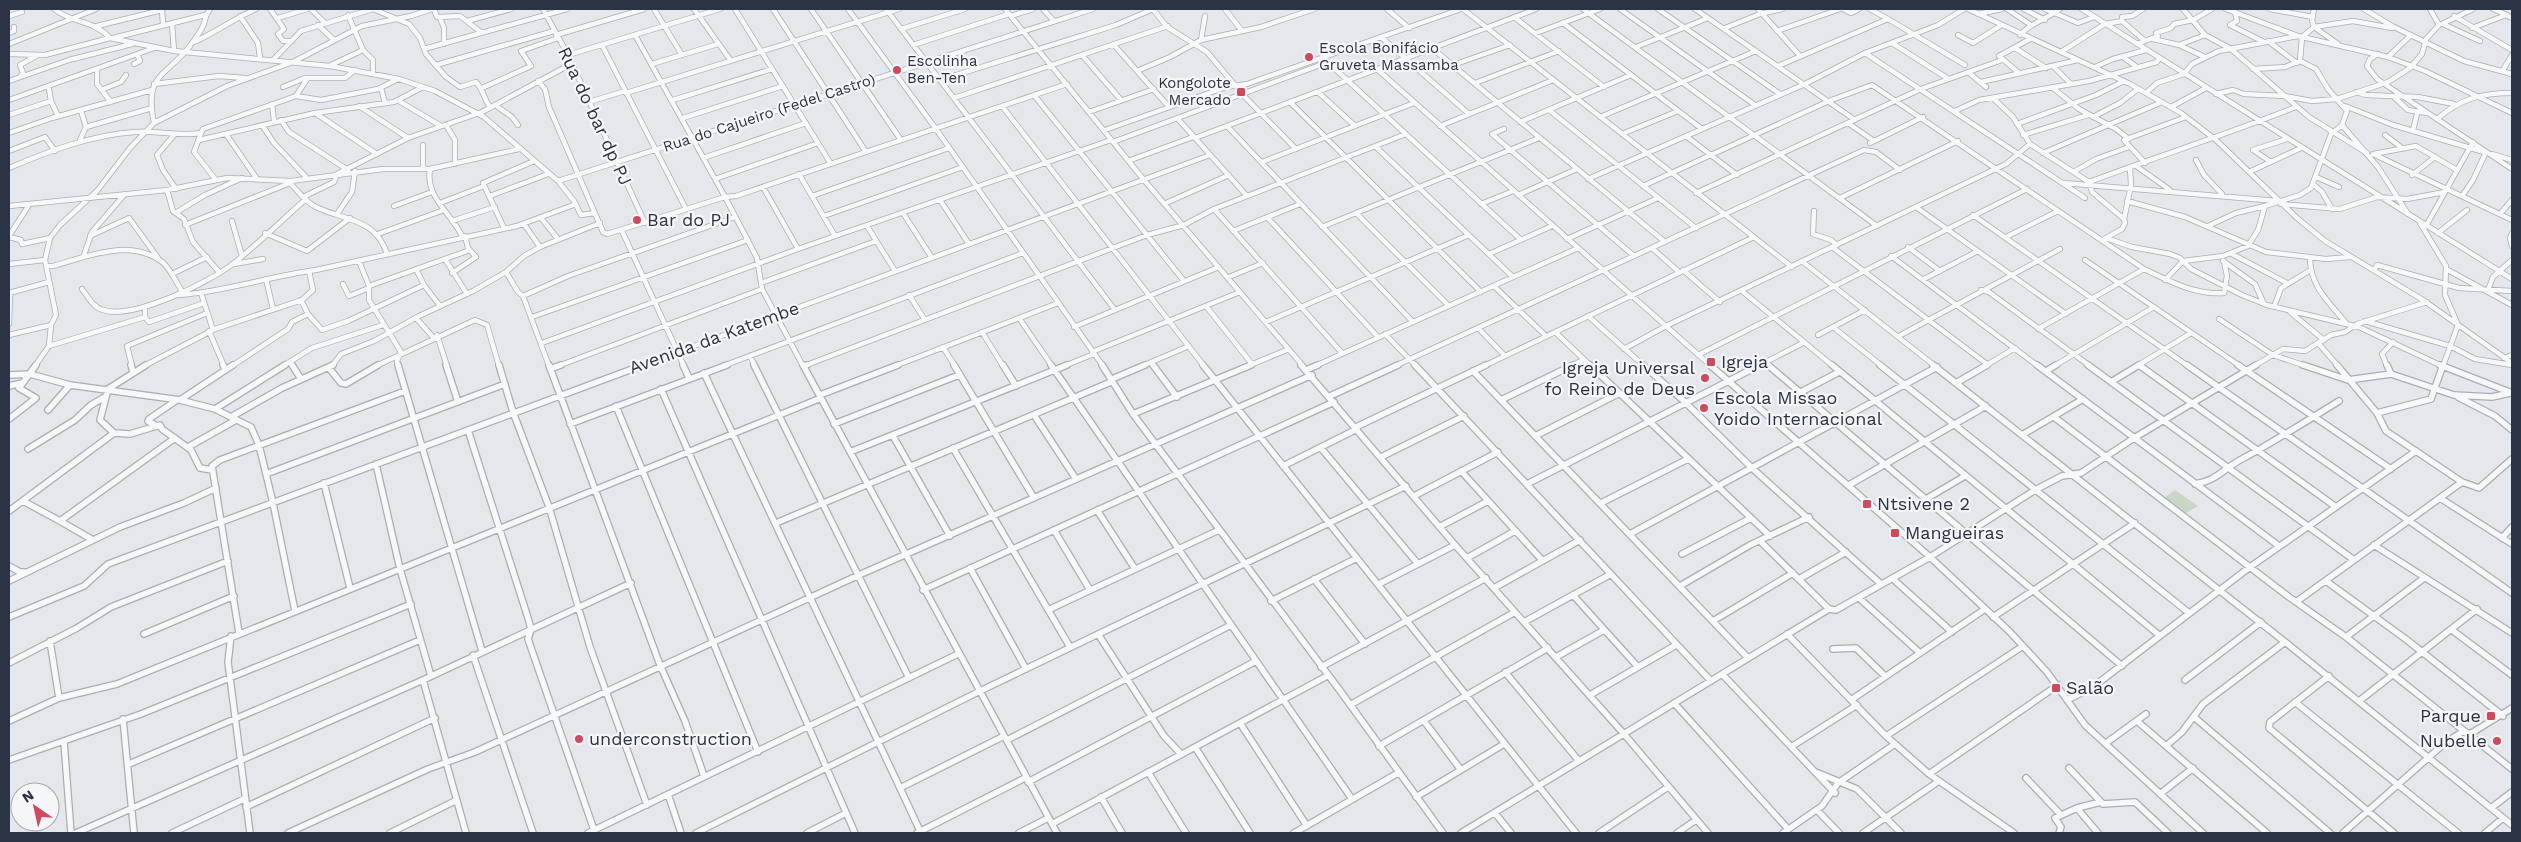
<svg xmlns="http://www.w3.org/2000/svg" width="2521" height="842" viewBox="0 0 2521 842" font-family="'Work Sans',sans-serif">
<rect width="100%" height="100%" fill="#e4e7ec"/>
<!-- green -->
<path fill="#c9d6c5" d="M2175 490 2198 506 2184 514 2163 499Z"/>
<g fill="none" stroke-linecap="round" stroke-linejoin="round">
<defs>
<path id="minor-far1" d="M54 9C73 24 92 19 110 38
M162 9 163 25
M270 9 284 29 278 34 283 41H292
M311 9 325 23
M373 9 409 24 420 38 426 54 446 77 460 87 476 82C485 92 483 98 490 107
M434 9 437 17 460 16 482 33
M543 9 568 55 645 223
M654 9 682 55
M694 9 731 61
M735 9 831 164
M773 9 866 152
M811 9 901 140
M848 9 936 129 1103 366
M886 9 1115 310
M1005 9 1144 180 1303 366
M1043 9 1054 21
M1153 9 1167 27 1207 52 1244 96 1296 149
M1225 9 1242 31
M1387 9 1409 28
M1463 9 1792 267
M1583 9 1877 226
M1620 9 1755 105
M1658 9 1780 94
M1695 9 1855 120
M1758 9 1800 56
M1843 9 1851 13 1859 9
M1870 9 1888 19
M1968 9 2130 84 2181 113 2216 140 2297 218 2325 241 2423 300 2512 363
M2007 9 2031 25
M2024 9 2045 20
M2045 9 2078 23 2094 17
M2082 9 2512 279
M2183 9 2205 35 2231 49 2309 117 2367 153
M2226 9 2298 36 2388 57 2425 71 2512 113
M2270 9 2313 17
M2364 9 2392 26 2464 61 2512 74
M2493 9 2507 15
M2235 12 2237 21 2230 25 2264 42
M1978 14 2002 9
M348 15 363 50 373 60V73
M9 16 22 12
M240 16 258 43 260 58
M1011 16 1033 9
M2454 16 2512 50
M1514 17 1604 87
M278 18 307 9
M440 18 444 28V44
M467 21 511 9
M2122 21 2145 41
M172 23 174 51
M1563 23 1702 129
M2442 24 2473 9
M2443 24 2480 41
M318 25 334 40
M97 26 162 10
M2314 27 2353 21 2392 28
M2314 27 2338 44
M1725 28 1760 14 1782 9
M2472 28 2506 15 2512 18
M901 29 965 9
M1777 31 1840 9
M9 33 14 31V27
M1536 33 1600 9
M556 35 644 9
M1958 35 1973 43 2000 26
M2020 35C2030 23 2047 19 2060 9
M1381 37 1469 114
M113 38 205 15
M2153 39 2179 45 2205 57
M1201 40 1205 16
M2268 41 2297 63
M192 43C215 33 233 19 256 9
M1892 43 1947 78
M9 44 96 9
M2137 44 2158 36 2156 33 2171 28 2174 24 2193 20 2212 9
M602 45 686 209
M913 45 1009 14
M1114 45 1169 107
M2179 45 2205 35
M1636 47 1708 18
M1432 48 1665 242
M2015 48 2046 68
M424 49 567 9
M2061 52 2105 24 2122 21V17L2132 16 2143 9
M1865 53 2085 198
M9 54 45 55 110 38 174 51 330 66 399 79 435 91 484 117 558 181 574 201 581 215 595 213
M2378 54 2370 59 2367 66 2377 79 2512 169
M568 55 720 9
M1082 55 1121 100
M1322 57 1520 239
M2123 57 2137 67
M2388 57 2411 35
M274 59 301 31 373 9
M134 64 140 61 137 54
M652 64 718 44
M331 65 363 50
M436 65 554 31
M1453 65 1510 45
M1778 66 1888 19 1965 65
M2053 66 2071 84
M2095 67 2113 59 2146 50
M97 69V84L111 102
M2253 69 2285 67 2300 61 2302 37 2314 27 2312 20 2314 9
M1378 70 1711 366
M2503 70 2512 55
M1137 71 1170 57 1201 40 1261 27 1314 9
M1968 72 1986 87
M2019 73 1999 56 2030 39
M20 77 23 73 20 65 36 56
M940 80 1116 25 1153 9
M9 81 69 60 132 44
M538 81 545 89 549 107 603 232 607 234 725 197 635 35
M1981 82 2078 60
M1475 83 1559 51
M154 84 219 76 245 78
M283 87 305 78H345L355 70
M381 88 385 103
M482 88 531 66 521 51 558 38
M2053 88 2079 109 2116 129 2129 139
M49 89 51 101 58 116
M101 90 121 82 126 75
M1318 92 1355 126
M2356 92 2366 95 2418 97 2454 104
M626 93 899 9
M2146 93 2157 83 2184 74 2192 64 2219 51 2298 36
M2216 94 2233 90 2244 94 2285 96 2312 101 2337 99 2388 82 2410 68 2422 54 2426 39 2439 25 2430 9
M1034 95 1184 281
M296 96 307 79
M2394 97 2408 110 2427 113
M954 98 1168 26
M1993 98 2013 117 2030 144 2089 182 2092 192 2124 219 2125 223 2122 229 2104 239
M9 100 154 48
M673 100 772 69
M399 101 441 126
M589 102 625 91
M1290 102 1481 292
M272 104 274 121
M495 105 512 117 518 125
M359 106 408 138
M1002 106 1204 366
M2345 106 2393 125 2484 152
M2171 107 2206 88
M1549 110 1696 228
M1955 111 1979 100 2089 81 2157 62 2159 58
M1089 112 1154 89
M315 113 377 154
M9 115 51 101
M1600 117 1756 51
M2093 117 2120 103 2138 89
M683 118 783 86
M1178 119 1247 196
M2437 119C2460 99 2481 93 2512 93
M281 120 289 132 348 170
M1520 122 1631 75
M154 123C144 73 165 78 190 46 194 40 200 33 203 26 206 19 205 15 210 9
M1848 123 1874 141
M2017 124 2096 95 2124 81
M262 125 274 143 306 177
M446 125 455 140V164
M2342 125 2378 167 2408 214
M1227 126 1413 322
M1440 126 1553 80
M86 127 152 108
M1504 129 1492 134 1634 256
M1105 130 1226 87 1247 84 1461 9
M2413 130 2417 114
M9 133 52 118 152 90
M201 133 203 129 296 96 321 100 378 89 398 79
M226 134 257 179
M1622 134 1678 111
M174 135 157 155 163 170 176 189
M2023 135 2088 115
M2385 135 2402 148
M1686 136 1737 175
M1195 138 1536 9
M80 140 86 127 81 111
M199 140 315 113 394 102 423 87
M1113 142 1328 62
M1870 143 1923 117
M423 145V168
M1375 146 1513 277
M9 151 45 137 55 151
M2043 153 2162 102
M2373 154 2512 220
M2373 154 2416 146 2457 170
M2492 154 2512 160
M703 158 806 123
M2196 160 2204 175 2222 194
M1128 161 1193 137
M1262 162 1414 103
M2271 162 2253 150 2287 139
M2145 163 2124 140 2186 117
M2136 166 2170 190
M9 168C49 151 91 135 135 132 158 130 179 137 201 133L194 152 216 180
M430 169C425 197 451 213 462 236
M2075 171 2096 159 2129 147
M2249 172 2301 148
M799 174 835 236
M2412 175 2435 157
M2316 177 2339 187
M715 179 818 143
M1588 179 1805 84 1865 53 1938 25 1964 9
M291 181 290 183C298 191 305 202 316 207 345 221 376 218 387 254
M558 181 1093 9
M2089 182C2158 156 2228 134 2296 107
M2064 183 2277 201
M2313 184 2322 192 2332 209
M1643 186 1829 101 1872 85 2144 269C2170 281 2194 295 2224 293L2227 276 2224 261
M763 187 798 249
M167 190 173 211 184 219 193 242 220 273
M1696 193 1921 89 2002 60
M1518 195 1577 169
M490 196 548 174
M812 196 949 148
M2462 196 2473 180 2486 152
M303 197 334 182 337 174 408 138 482 112 571 64
M1840 198 1958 141
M940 200 969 244
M2127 201 2185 217 2266 252 2326 259 2350 257
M440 203 484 186
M1166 203 1229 175
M1481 204 1513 191
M2281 204 2340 209 2377 197 2407 199 2445 192 2473 142
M9 206 167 190 227 178 291 181 383 169H430L519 149
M394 206 432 192
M1916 207 2066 314
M1214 209 1342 353
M1814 211 1813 234 1831 240 1837 245
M177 212 205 195 242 178
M903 213 932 258
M1356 213 1449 306
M337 214 352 192 355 171
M2500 214 2512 200
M1973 215 2188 366
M824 216 963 167
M1267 217 1378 337
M541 218 558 239
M2124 219 2131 185 2130 168
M232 221 242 256
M452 221 495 207
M2420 223 2446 266 2445 295 2458 325 2443 366
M524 224 540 247
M185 225 290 183
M867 226 895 271
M2208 226 2236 213 2265 206
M2426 226 2445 192
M1322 227 1539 138
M504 228 483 183 534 161
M622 231 684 366
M1233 231 1300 204
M265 233 307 251 350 218
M2438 233 2467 210
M2512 233 2510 238 2512 246
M378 234 444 210
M9 236 29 205
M90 236 129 218 158 258
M9 237 21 240 22 244 50 238
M2006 237 2058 211
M2106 238 2132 247 2170 254 2180 258 2191 269 2242 295 2267 305 2359 327 2442 366
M1567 239 1658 198
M1832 247 1988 365
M1908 247 1940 271
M1652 248 1679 272
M1489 254 1552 226
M2232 254 2287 283
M84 255 92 232 124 195
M1891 256 2038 366
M2310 258C2310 287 2330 303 2347 324
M445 259 467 294
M2085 260 2240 366
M359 261 369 286V300L401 352 397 361 398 366
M2223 261 2255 284 2264 304
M1803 262 1935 366
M9 264 45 260
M234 264 263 259
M46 266H53C86 257 128 238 161 261 170 267 177 284 183 293
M416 269 424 285 440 306
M2446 269 2512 305
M1683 270 1720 302
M2374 270 2377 265 2459 288 2512 291
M506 272 518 292 523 296 549 366
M452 273 476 257 468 248 465 236
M172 274 207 257
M1229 277 1263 263
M266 279 273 309
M1924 279 1978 251
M2165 280 2183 261 2223 256 2248 246 2258 230 2265 206 2300 195 2311 188 2331 134 2342 125 2347 111 2328 89 2316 69 2300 61
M761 283 876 241
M343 284 349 296 369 288
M369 286 470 250
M1494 286 1546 336
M82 289C88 297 93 307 103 310 133 320 210 282 234 263 259 243 282 220 306 199
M1981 290 1989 292 2090 366
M2488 290 2493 277 2512 260
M1742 291 1833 366
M9 293 49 282
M201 293 213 330
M178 295C224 292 270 276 316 270L517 226 576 204
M909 295 925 320
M523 296 568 276 735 217
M301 300 308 314 322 330 348 321 424 285
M1206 306 1252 364
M145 307V317L149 322 204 303
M2274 307 2281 288 2309 271
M2290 312 2324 340
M1588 316 1644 366
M532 317 748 240
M416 318 433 337
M1019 318 1052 366
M2219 319 2273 355 2306 366
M2365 321 2450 346 2475 359 2512 365
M1266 322 1469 235
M9 324 10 293
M1074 327 1219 267
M1833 327 1882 366
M1479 329 1505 356
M2038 329 2144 269
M209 331 224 366
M982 332 1003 366
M1555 332 1591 366
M1385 334 1416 366
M9 335 51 325
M437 335 447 366
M1818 335 1865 310
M1899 336 2060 249
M542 343 798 249 1111 140
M2319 344 2338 366
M49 346 145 317
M943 347 955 366
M1624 349 1666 326 2006 164 2030 144
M1092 352 1240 292
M1698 355 2027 189
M750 356 755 366
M2504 358 2512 355
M290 362 293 366
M1151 362 1154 366
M1765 362 1770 366
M35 366 49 346 51 325 56 315 45 260 50 238 60 225 97 191 130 148 154 123 227 86 293 62 362 26 411 16 432 9
M132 366 127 346 207 313
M144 366 215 329 302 300 313 290 309 271
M232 366 288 329 292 322 308 314
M283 366 312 348 383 325
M332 366 341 354 374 341 419 316 473 291 506 272 524 256 540 247 600 223
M376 366 475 320 487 325 499 366
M558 366 762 289
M640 366 1210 155
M723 366 1023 253
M803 366 762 289 757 258 725 197 736 196 1067 84
M804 366 1147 235 1184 225 1214 209 1406 134
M895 366 1058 303
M1064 366 1094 354
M1142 366 1189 346
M1248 366 1289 349
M1315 366 1578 248
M1395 366 1864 150 1876 152 1900 170
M1484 366 1754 237
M1571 366 1583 360
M1758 366 1803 343
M1985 366 2015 348
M2054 366 2154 307
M2137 366 2191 333
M2254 366 2283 349 2305 351 2331 335 2345 332 2357 324 2427 302
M2387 366 2382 354 2393 342"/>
<path id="minor" d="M131 365 133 372
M223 365 225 369
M292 365 301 379
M398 365 482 651
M446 365 458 402
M499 365 513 412 549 507 590 647 647 805
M549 365 660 665 685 721 704 776
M683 365 689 378
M754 365 909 678
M803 365 1057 833
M954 365 1034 498
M1003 365 1016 386
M1051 365 1352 799
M1102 365 1133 414 1341 692 1443 833
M1153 365 1177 397
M1203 365 1576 833
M1301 365 1455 545 1624 734 1708 833
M1415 365 1711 681
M1590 365 1770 536
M1643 365 1685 402 1753 469 1881 584
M1710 365 1930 557 2009 631 2047 672 2085 725 2203 833
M1768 365 2122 666
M1832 365 2159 635
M1880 365 2189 613
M1933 365 2285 642 2512 825
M2037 365 2279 546
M2088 365 2354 560
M2139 365 2336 507
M2187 365 2512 593
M2238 365 2391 469
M2303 365 2348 380 2391 374 2454 395 2492 397 2510 393
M2387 365 2391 374
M2440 365 2512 393
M804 366 807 365
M329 368 341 383 346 384 378 365
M550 369 561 365
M1306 370 1318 365
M1473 371 1748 658
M2046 371 2056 365
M704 373 900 788 1004 736
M9 375 30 374 70 385 180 400 215 409 251 427 259 445 273 503 295 611
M1112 379 1145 365
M2111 382 2139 365
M1956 383 1987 365
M9 386 22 383
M661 389 855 833
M1801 392 1839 372
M820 395 898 365
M1330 396 1398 365
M2458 397 2495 416 2512 430
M180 400 233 365
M1501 400 1573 365
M616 406 758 752
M215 409 285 365
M48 410 70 385
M2377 413 2431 399 2443 365
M1133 414 1251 365
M1034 415 1076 479
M231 417 282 388 333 365
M2054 417 2289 597 2346 637 2512 769
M9 419 36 398 19 388 36 365
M570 424 727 365
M834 424 959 375
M155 425 148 421 149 419 177 400
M1356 427 1486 365
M468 430 528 618 531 629 528 639 594 830
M114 433 130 434 160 425 162 429 191 450 200 468 212 470
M2022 435 2083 399
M893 436 950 536
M1535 436 1618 394
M188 447 236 420
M953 448 1070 647
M1321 448 1418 564
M28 449 75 420 91 405 105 397
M850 452 1067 365
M1381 457 1464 416
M376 464 400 569 431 676
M1283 466 1357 429
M1461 471 1542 560
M266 474 505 384
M2462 482 2479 488 2512 459
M324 483 350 588
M1527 484 1760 365
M2195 484C2217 481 2224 468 2242 459 2275 441 2307 421 2339 401
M1849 485 1986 406
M1414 496 1498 452
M2440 498 2512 544
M1926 499 1965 476
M23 501 60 521
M1601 503 1688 459
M1097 510 1135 569
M9 511 114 433 100 420 108 389 146 365
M776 523 1111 382
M1441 526 1488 501
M1054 530 1090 590
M1630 534 1937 367
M2502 538 2512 527
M93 540 60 521 175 438
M1760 541 1829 609 1836 610 1930 557 2035 490 2062 476 2081 473 2134 438 2256 365
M2374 545 2512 633
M1682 554 1751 518
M1467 558 1515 531
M9 566 20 572H27
M970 568 1026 669
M1314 579 1365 644
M1799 579 1846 552
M1893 579 1952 632
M9 581 120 527 184 503 216 488
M2326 581 2407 640 2503 716
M1379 584 1455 545
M1680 586 1750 545 1809 517
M1494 588 1580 540
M923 590 1334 402
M1573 595 1638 667
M1859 598 1920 653
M1271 601 1357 558
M2296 602 2462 482 2386 431 2377 413 2337 365
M1048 610 1219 530
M9 617 84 586 108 564 643 365
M1993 617 2135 523
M1713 621 1793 573
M1524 622 1611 574
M2452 630 2512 675
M239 633 212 466 220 460 405 391
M144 634 234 596
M1098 634 1164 736 1181 754
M1787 634 1886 736 1929 774 2014 833
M231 636 228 662 250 833
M2346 637 2424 578
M50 641 59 698
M1833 649 1856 648 1885 676
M473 655 533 833
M1556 657 1604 630
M9 663 77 628 111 607 228 561
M1321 667 1486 578
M1505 672 1579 761
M1722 674 1835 793
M2329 676 2270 722 2269 728 2394 833
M423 680 466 833
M2185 680 2261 622
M1590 695 1676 645
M1851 700 1985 609
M2067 700 2093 687 2250 567 2416 451
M2359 701 2477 609
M2295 702 2458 833
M1674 703 1788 829
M1350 705 1515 612
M2194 717 2330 833
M123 719 134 833
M9 721 59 698 117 684 821 398
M1424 721 1461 770
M2137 721 2267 833
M1240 723 1307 826
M1886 736 2023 646
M1007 740 1231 625
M64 742 71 833
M2106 743 2146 714
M1379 746 1548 648
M2166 746 2182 732 2203 704 2285 642
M1195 747 1250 833
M1791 747 1857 705
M9 760 141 714 411 604
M129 764 420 640
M2069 768 2103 804 2135 802 2168 833
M1148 772 1186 833
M1818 773 1857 789 1901 833
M1929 774 2058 685
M2026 778 2061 815
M1028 782 1256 661
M900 788 921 833
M668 794 681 833
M2160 794 2193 768
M1101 797 1122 833
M1416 797 1504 744
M246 807 435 718
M2077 808 2098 833
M2491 808 2512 792
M1817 810 1839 833
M1495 813 1511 833
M1052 824 1327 676
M76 833 423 680 631 583
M172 833 244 799
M288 833 428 769 475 752 859 575 1312 375
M390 833 455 801
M588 833 958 654
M696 833 980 691 1406 486
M807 833 846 813
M917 833 1025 778
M1019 833 1048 818
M1294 833 1398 773
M1461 833 1829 609
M1599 833 1668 787
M1677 833 1696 820
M1783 833 1822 806 1838 783 1895 744
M1863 833 1939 781
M2059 833 2061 827 2055 818 2077 808 2101 802
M2343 833 2446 742 2464 731 2470 734 2512 708
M2485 833 2503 818"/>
</defs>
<!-- minor-far1 casing -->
<use href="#minor-far1" stroke="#a9aeb7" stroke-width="6"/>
<!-- minor casing -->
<use href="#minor" stroke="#a9aeb7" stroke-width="8"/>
<!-- minor-far1 -->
<use href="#minor-far1" stroke="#f7f8fa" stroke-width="4.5"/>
<!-- minor -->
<use href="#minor" stroke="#f7f8fa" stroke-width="5.5"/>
</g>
<!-- markers -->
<g fill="#d1495b" stroke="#f4f6f9" stroke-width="2">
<circle cx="1309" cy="57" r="5"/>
<circle cx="897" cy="70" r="5"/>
<rect x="1236" y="87" width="10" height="10" rx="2.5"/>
<circle cx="637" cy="220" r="5"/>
<rect x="1706" y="357" width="10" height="10" rx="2.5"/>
<circle cx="1705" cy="378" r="5"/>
<circle cx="1704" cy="408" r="5"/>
<rect x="1862" y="499" width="10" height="10" rx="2.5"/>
<rect x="1890" y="528" width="10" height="10" rx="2.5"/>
<rect x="2051" y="683" width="10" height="10" rx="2.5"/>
<rect x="2486" y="711" width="10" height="10" rx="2.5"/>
<circle cx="579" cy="739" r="5"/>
<circle cx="2497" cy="741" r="5"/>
</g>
<g text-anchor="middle" stroke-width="4.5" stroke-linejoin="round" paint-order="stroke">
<!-- far-poi labels -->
<g font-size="15" fill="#2b3445" stroke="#f4f6f9" text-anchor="start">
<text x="1319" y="53">Escola Bonifácio<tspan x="1319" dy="17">Gruveta Massamba</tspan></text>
<text x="907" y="66">Escolinha<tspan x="907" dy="17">Ben-Ten</tspan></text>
<text x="1231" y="88" text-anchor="end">Kongolote<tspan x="1231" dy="17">Mercado</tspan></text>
</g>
<!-- far-street labels -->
<g font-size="15" fill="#2b3445" stroke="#f4f6f9">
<text transform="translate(769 113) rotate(-18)" y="5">Rua do Cajueiro (Fedel Castro)</text>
</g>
<!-- street labels -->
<g font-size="18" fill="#2b3445" stroke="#f4f6f9">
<text transform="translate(595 116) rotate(65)" y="6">Rua do bar dp PJ</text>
<text transform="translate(714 338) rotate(-20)" y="6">Avenida da Katembe</text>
</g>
<!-- poi labels -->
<g font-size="18" fill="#2b3445" stroke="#f4f6f9" text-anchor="start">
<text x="647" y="226">Bar do PJ</text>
<text x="1721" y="368">Igreja</text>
<text x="1695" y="374" text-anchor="end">Igreja Universal<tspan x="1695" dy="21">fo Reino de Deus</tspan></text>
<text x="1714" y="404">Escola Missao<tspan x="1714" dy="21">Yoido Internacional</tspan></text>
<text x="1877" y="510">Ntsivene 2</text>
<text x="1905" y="539">Mangueiras</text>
<text x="2066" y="694">Salão</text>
<text x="2481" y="722" text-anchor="end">Parque</text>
<text x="589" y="745">underconstruction</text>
<text x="2487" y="747" text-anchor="end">Nubelle</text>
</g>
</g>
<!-- border -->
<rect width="2521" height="842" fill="none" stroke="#2b3445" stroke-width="20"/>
<!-- north arrow -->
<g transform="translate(35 807) rotate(326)"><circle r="24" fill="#f4f6f9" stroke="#a4a8b1"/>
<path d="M0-4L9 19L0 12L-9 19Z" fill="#d1495b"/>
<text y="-8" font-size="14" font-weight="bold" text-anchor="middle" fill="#2b3445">N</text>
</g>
</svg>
